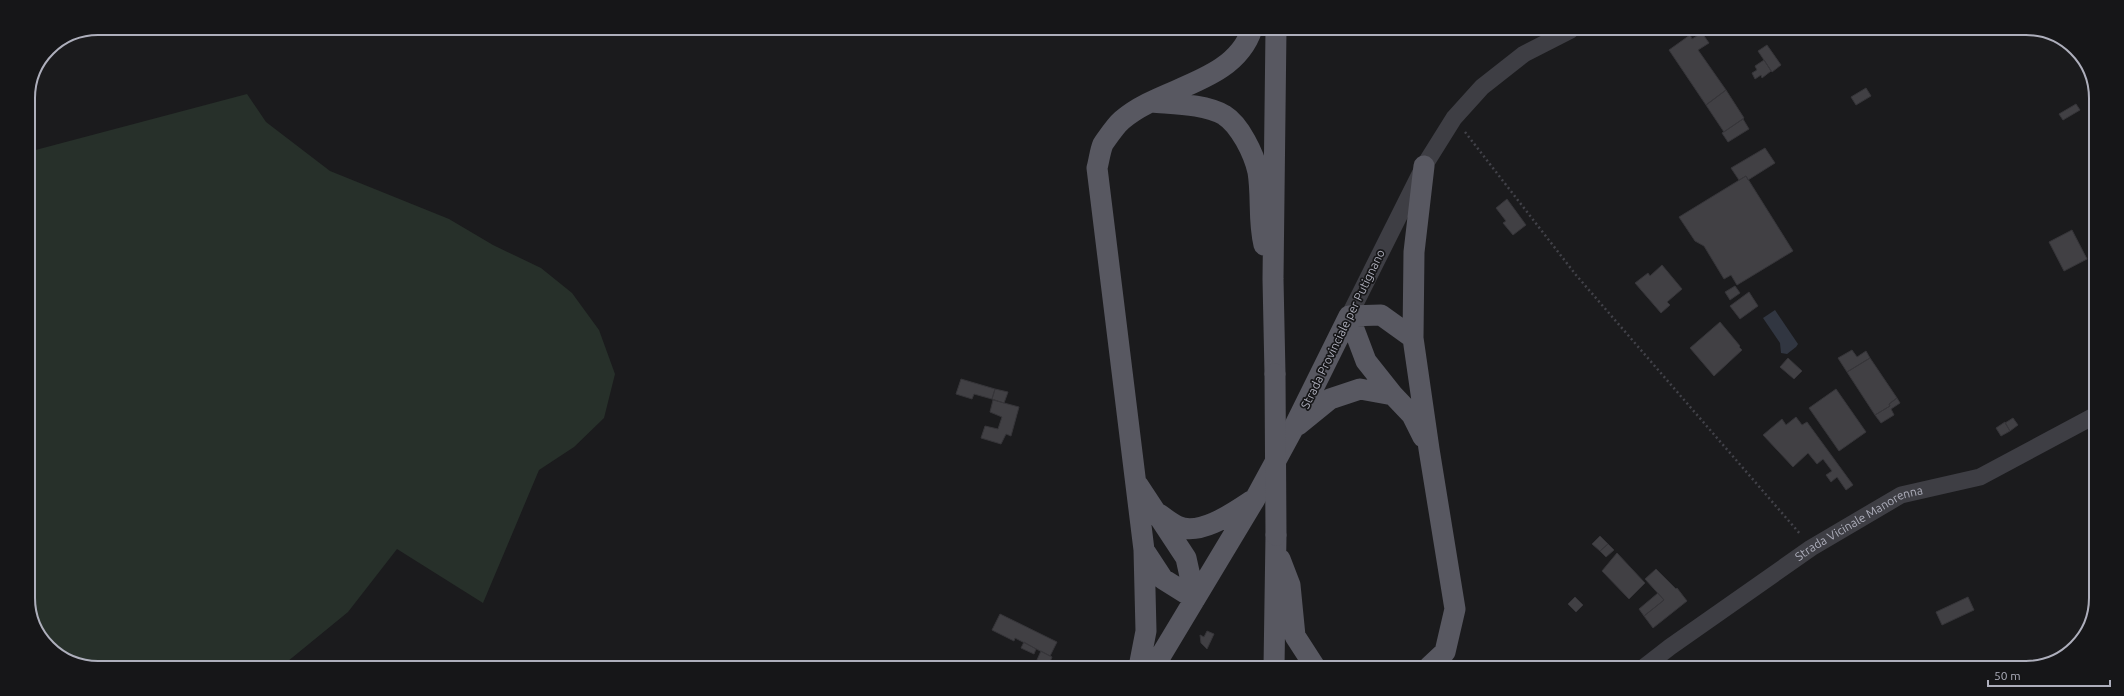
<svg xmlns="http://www.w3.org/2000/svg" width="2124" height="696" viewBox="0 0 2124 696" font-family="Ubuntu,sans-serif">
<rect width="100%" height="100%" fill="#1b1b1d"/>
<!-- green -->
<path fill="#27302a" d="M247 94 266 122 330 171 449 219 493 245 541 268 572 293 599 330 615 374 604 418 574 447 539 470 483 603 397 549 348 612 282 666H79L43 641 28 603V152Z"/>
<!-- water -->
<path fill="#313641" d="M1775 310 1798 344 1796 347 1787 354 1781 353 1780 343 1763 318Z"/>
<!-- building -->
<path fill="#414044" stroke="#363539" d="M1702 33 1709 43 1698 50 1726 90 1706 105 1669 50 1690 35 1692 39Z
M1767 45 1781 65 1772 72 1758 51Z
M1764 60 1771 71 1762 78 1761 75 1755 79 1752 73 1757 70 1755 66Z
M1866 88 1871 96 1856 105 1851 97Z
M1726 90 1744 118 1724 132 1706 105Z
M2076 104 2080 110 2063 120 2059 114Z
M1743 119 1749 129 1728 142 1722 133Z
M1765 148 1775 163 1748 180 1746 176 1739 180 1731 168Z
M1746 176 1793 251 1737 285 1731 275 1724 279 1704 246 1695 241 1679 217Z
M1507 199 1526 225 1513 235 1503 223 1506 221 1496 208Z
M2072 230 2087 259 2064 271 2049 242Z
M1662 265 1682 289 1667 302 1670 305 1661 313 1635 283 1648 273 1650 276Z
M1735 286 1740 293 1730 300 1725 292Z
M1749 292 1758 306 1740 319 1730 306Z
M1720 322 1740 346 1739 347 1742 350 1714 376 1690 348Z
M1852 350 1857 357 1866 351 1870 358 1847 372 1838 358Z
M1788 358 1802 371 1794 379 1780 367Z
M1870 358 1897 398 1889 404 1890 406 1875 415 1847 372Z
M961 379 995 389 992 399 974 394 972 399 956 394Z
M995 389 1008 392 1004 403 992 399Z
M1836 389 1866 432 1839 451 1809 408Z
M1897 398 1900 403 1891 409 1894 415 1881 423 1875 415 1890 406 1889 404Z
M993 400 1019 407 1011 436 1006 434 1001 444 981 438 985 426 998 429 1002 417 990 412Z
M1796 417 1802 425 1807 422 1853 485 1846 490 1837 477 1831 482 1826 475 1832 471 1823 459 1817 464 1808 453 1793 467 1763 435 1782 419 1786 425Z
M2013 418 2018 425 2010 431 2005 423Z
M2005 422 2010 431 2001 436 1996 428Z
M1600 536 1608 544 1600 551 1592 544Z
M1608 544 1614 550 1606 557 1600 551Z
M1617 553 1645 583 1629 599 1602 571Z
M1656 569 1676 589 1677 588 1687 601 1653 628 1644 616 1664 600 1645 579Z
M1658 593 1664 600 1644 616 1639 609Z
M1575 597 1583 605 1576 612 1568 604Z
M1968 597 1974 610 1942 625 1936 612Z
M1000 614 1057 642 1050 656 1015 638 1014 641 992 630Z
M1207 631 1214 634 1207 649 1201 643 1200 635 1204 637Z
M1024 642 1036 649 1034 654 1021 648Z
M1041 651 1052 657 1048 667 1036 662Z"/>
<g fill="none" stroke-linecap="round" stroke-linejoin="round">
<!-- path -->
<path stroke="#424249" stroke-width="2.5" stroke-dasharray="2 3" stroke-linecap="butt" d="M1465 132 1576 275 1801 535"/>
<!-- minor -->
<g stroke="#3e3e44" stroke-width="17">
<path d="M1349 316 1424 166 1454 118 1482 87 1524 54 1571 30"/>
<path id="s1" d="M1643 668 1670 647 1811 548 1901 495 1980 477 2094 416"/>
</g>
<!-- major -->
<path stroke="#585861" stroke-width="21" d="M1152 102C1174 104 1205 104 1224 115 1240 125 1254 154 1258 172 1262 196 1258 221 1264 245
M1424 166 1414 252 1413 338 1429 449 1455 609 1445 652 1429 667
M1349 316 1366 361 1393 395 1412 415 1423 437
M1349 316 1381 315 1413 338
M1275 374 1273 279 1276 29
M1298 425 1330 399 1360 389 1393 395
M1138 485 1186 558 1195 599
M1159 514C1165 518 1171 523 1177 526 1199 537 1233 513 1251 501
M1144 550 1163 579 1195 599
M1280 559 1290 585 1295 636 1315 667
M1139 667 1146 631 1144 550 1097 168C1099 161 1100 151 1103 144 1108 137 1115 126 1122 120 1161 86 1234 84 1252 29
M1154 667 1255 499 1293 429 1349 316
M1274 667 1276 535"/>
<!-- major-bridge -->
<path stroke="#585861" stroke-width="21" d="M1275 374 1276 535"/>
</g>
<g text-anchor="middle" stroke-width="3.5" stroke-linejoin="round" paint-order="stroke">
<!-- street labels -->
<g font-size="12" fill="#aeafbc" stroke="#161618">
<text transform="translate(1343 329) rotate(-64)" y="4">Strada Provinciale per Putignano</text>
<text dy="4" stroke="none"><textPath href="#s1" startOffset="261">Strada Vicinale Manorenna</textPath></text>
</g>
</g>
<!-- crop -->
<path d="M0 0H2124V696H0ZM98 35H2026A63 63 0 0 1 2089 98V598A63 63 0 0 1 2026 661H98A63 63 0 0 1 35 598V98A63 63 0 0 1 98 35Z" fill="#161618" fill-rule="evenodd"/>
<path fill="none" stroke="#aeafbc" stroke-width="2" d="M98 35H2026A63 63 0 0 1 2089 98V598A63 63 0 0 1 2026 661H98A63 63 0 0 1 35 598V98A63 63 0 0 1 98 35Z"/>
<!-- scale -->
<path d="M1988 680v6h122v-6" fill="none" stroke="#aeafbc" stroke-width="2"/>
<text x="1994" y="680" font-size="12" fill="#aeafbc" stroke="#161618" stroke-width="3" paint-order="stroke">50 m</text>
</svg>
